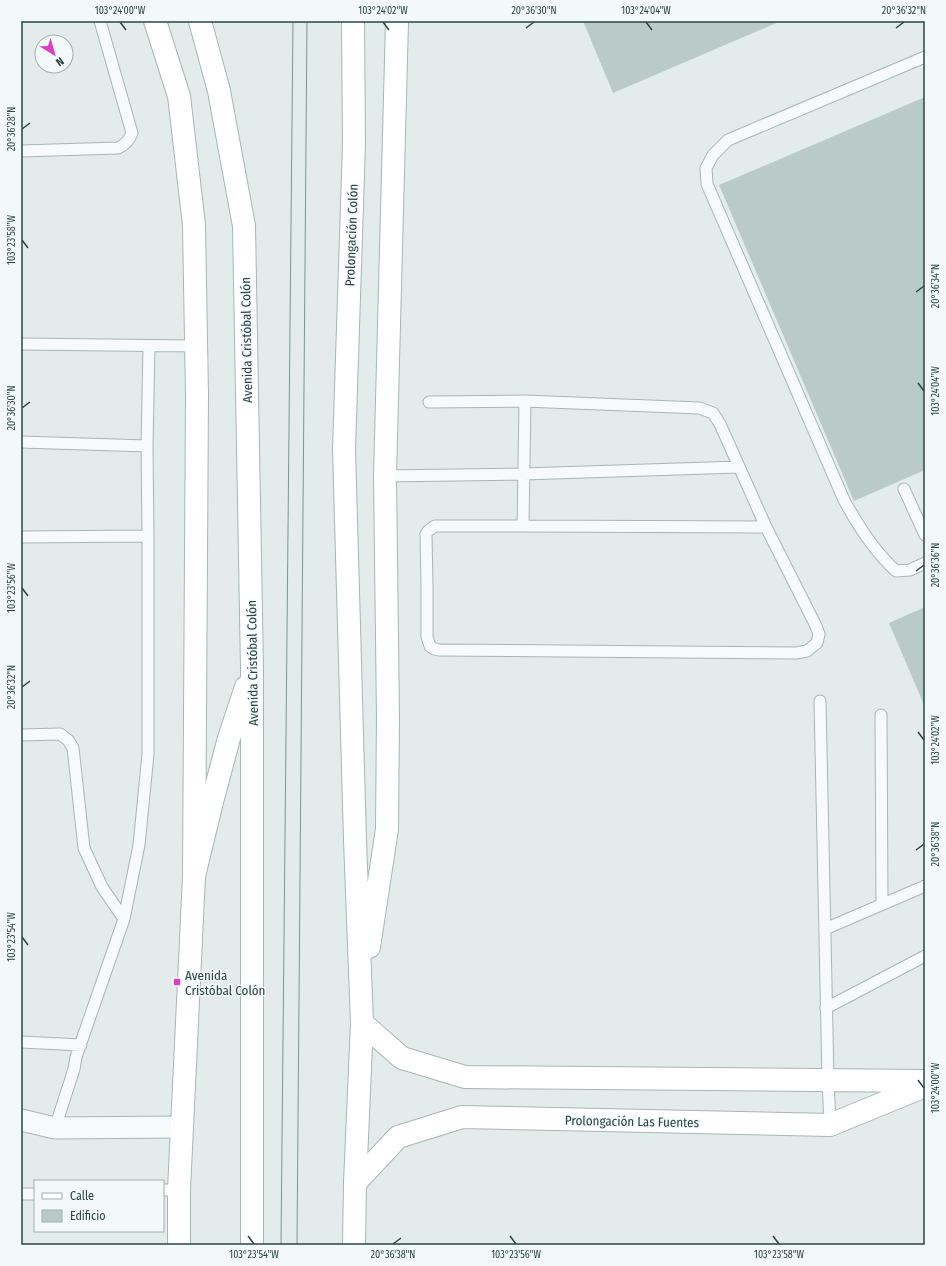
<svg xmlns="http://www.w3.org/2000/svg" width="946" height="1266" viewBox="0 0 946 1266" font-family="'Fira Sans Condensed',sans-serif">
<rect width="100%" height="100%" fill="#e3eceb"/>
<!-- building -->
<path fill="#bacac8" d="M583 21H781L613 93Z
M925 97V470L854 501 719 185Z
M925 607V707L889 623Z"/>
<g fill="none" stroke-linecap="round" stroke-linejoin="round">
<defs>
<path id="lane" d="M925 57 728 140 713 155 706 168 707 184 844 500C857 524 876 553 896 571L910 570 925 563
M21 151 118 148C125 145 129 141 132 133L100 21
M21 344 196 346
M525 401 699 408 713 413 720 424 766 527 816 626 819 634 817 643 807 651 796 653 439 650 434 649 430 646 427 637V586L426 534 428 531 435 526H523Z
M429 402 525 401
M21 442 147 446
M385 476 524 474 739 467
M904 489 925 535
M523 526 766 527
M21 537 148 536
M820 701 828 1079 830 1125
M881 715 882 904
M21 735 60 734 68 740 73 748 84 848 102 887 124 919
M825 929 925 886
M826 1008 925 956
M21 1042 81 1045
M55 1128 74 1069 76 1057 124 919 139 845 148 754V536L147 446 149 346
M163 1190H179
M21 1194H35"/>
<path id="street" d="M21 1120 55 1128 182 1127"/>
<path id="secondary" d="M155 21 179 96 194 225 197 396 194 876 179 1190V1245
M362 1023 402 1058 465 1077 925 1081
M355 1183 398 1137 462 1117 830 1125 925 1086"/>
<path id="primary" d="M200 21 219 91 244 226 252 669V1245
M353 21 354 144 344 449 355 840 362 1023 355 1183 354 1245
M194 876 212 802 229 738 246 687
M369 947 387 829 388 718 385 476 397 21"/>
</defs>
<!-- lane casing -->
<use href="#lane" stroke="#a7b7b5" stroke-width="13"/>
<!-- street casing -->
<use href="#street" stroke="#a7b7b5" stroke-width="23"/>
<!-- secondary casing -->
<use href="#secondary" stroke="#a7b7b5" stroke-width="24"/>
<!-- primary casing -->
<use href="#primary" stroke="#a1b9b6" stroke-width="24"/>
<!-- lane -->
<use href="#lane" stroke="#f6fafa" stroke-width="11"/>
<!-- street -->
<use href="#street" stroke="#f6fafa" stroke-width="21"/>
<!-- secondary -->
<use href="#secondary" stroke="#fff" stroke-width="22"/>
<!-- primary -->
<use href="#primary" stroke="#fff" stroke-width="22"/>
<!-- tram -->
<path stroke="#7b9794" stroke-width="1" d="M281 1245 293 21
M297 1245 307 21"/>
</g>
<!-- ticks -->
<path fill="none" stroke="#294643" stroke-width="1.5" d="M120 22 126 30M383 22 389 30M646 22 652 30M526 28 534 22M896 28 904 22M22 129 30 123M22 240 28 248M916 292 924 286M918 383 924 391M22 408 30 402M916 571 924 565M22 588 28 596M22 687 30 681M918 732 924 740M916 850 924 844M22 937 28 945M918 1080 924 1088M248 1236 254 1244M510 1236 516 1244M773 1236 779 1244M393 1244 401 1238"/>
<!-- markers -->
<rect fill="#d940c7" stroke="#f3f9f8" stroke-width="1.5" x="173" y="978" width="8" height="8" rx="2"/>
<g text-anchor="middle" stroke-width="3" stroke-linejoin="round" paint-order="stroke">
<!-- street labels -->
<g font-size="13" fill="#294643" stroke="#f3f9f8">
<text transform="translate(351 235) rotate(-88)" y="5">Prolongación Colón</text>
<text transform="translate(246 340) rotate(-91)" y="5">Avenida Cristóbal Colón</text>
<text transform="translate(252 663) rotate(-91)" y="5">Avenida Cristóbal Colón</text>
<text transform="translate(632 1121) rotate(1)" y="5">Prolongación Las Fuentes</text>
</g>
<!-- poi labels -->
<g font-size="13" fill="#294643" stroke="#f3f9f8" text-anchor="start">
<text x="185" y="980">Avenida<tspan x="185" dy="15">Cristóbal Colón</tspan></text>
</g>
</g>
<!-- border -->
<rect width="946" height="1266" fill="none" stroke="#f3f9f8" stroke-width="44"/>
<!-- legend -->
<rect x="34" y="1180" width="130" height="52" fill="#f3f9f8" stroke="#a2b1b0"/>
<rect x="42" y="1193" width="20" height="6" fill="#ffffff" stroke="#a2b1b0"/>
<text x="70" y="1200" font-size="12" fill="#294643">Calle</text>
<rect x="42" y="1210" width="20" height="12" fill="#bacac8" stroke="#a2b1b0"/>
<text x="70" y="1220" font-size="12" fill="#294643">Edificio</text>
<!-- north arrow -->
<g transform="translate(54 54) rotate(143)"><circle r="19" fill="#f3f9f8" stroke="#a2b1b0"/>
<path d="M0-3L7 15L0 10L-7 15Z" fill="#d940c7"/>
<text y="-6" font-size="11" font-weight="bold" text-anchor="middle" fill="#294643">N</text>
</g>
<rect x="22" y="22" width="902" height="1222" fill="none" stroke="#294643" stroke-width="1.5"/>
<g font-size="10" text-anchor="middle" fill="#294643">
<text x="120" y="14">103°24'00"W</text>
<text x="383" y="14">103°24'02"W</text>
<text x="534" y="14">20°36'30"N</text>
<text x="646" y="14">103°24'04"W</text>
<text x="904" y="14">20°36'32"N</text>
<text transform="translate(11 129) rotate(-90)" y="4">20°36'28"N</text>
<text transform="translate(11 240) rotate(-90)" y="4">103°23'58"W</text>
<text transform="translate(935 286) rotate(-90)" y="4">20°36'34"N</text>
<text transform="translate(935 391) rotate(-90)" y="4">103°24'04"W</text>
<text transform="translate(11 408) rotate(-90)" y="4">20°36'30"N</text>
<text transform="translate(935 565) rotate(-90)" y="4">20°36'36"N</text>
<text transform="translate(11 588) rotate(-90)" y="4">103°23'56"W</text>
<text transform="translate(11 687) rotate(-90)" y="4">20°36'32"N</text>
<text transform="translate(935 740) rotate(-90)" y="4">103°24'02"W</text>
<text transform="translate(935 844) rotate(-90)" y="4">20°36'38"N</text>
<text transform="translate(11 937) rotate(-90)" y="4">103°23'54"W</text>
<text transform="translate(935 1088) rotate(-90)" y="4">103°24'00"W</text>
<text x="254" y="1258">103°23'54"W</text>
<text x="393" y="1258">20°36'38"N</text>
<text x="516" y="1258">103°23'56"W</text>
<text x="779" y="1258">103°23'58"W</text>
</g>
</svg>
